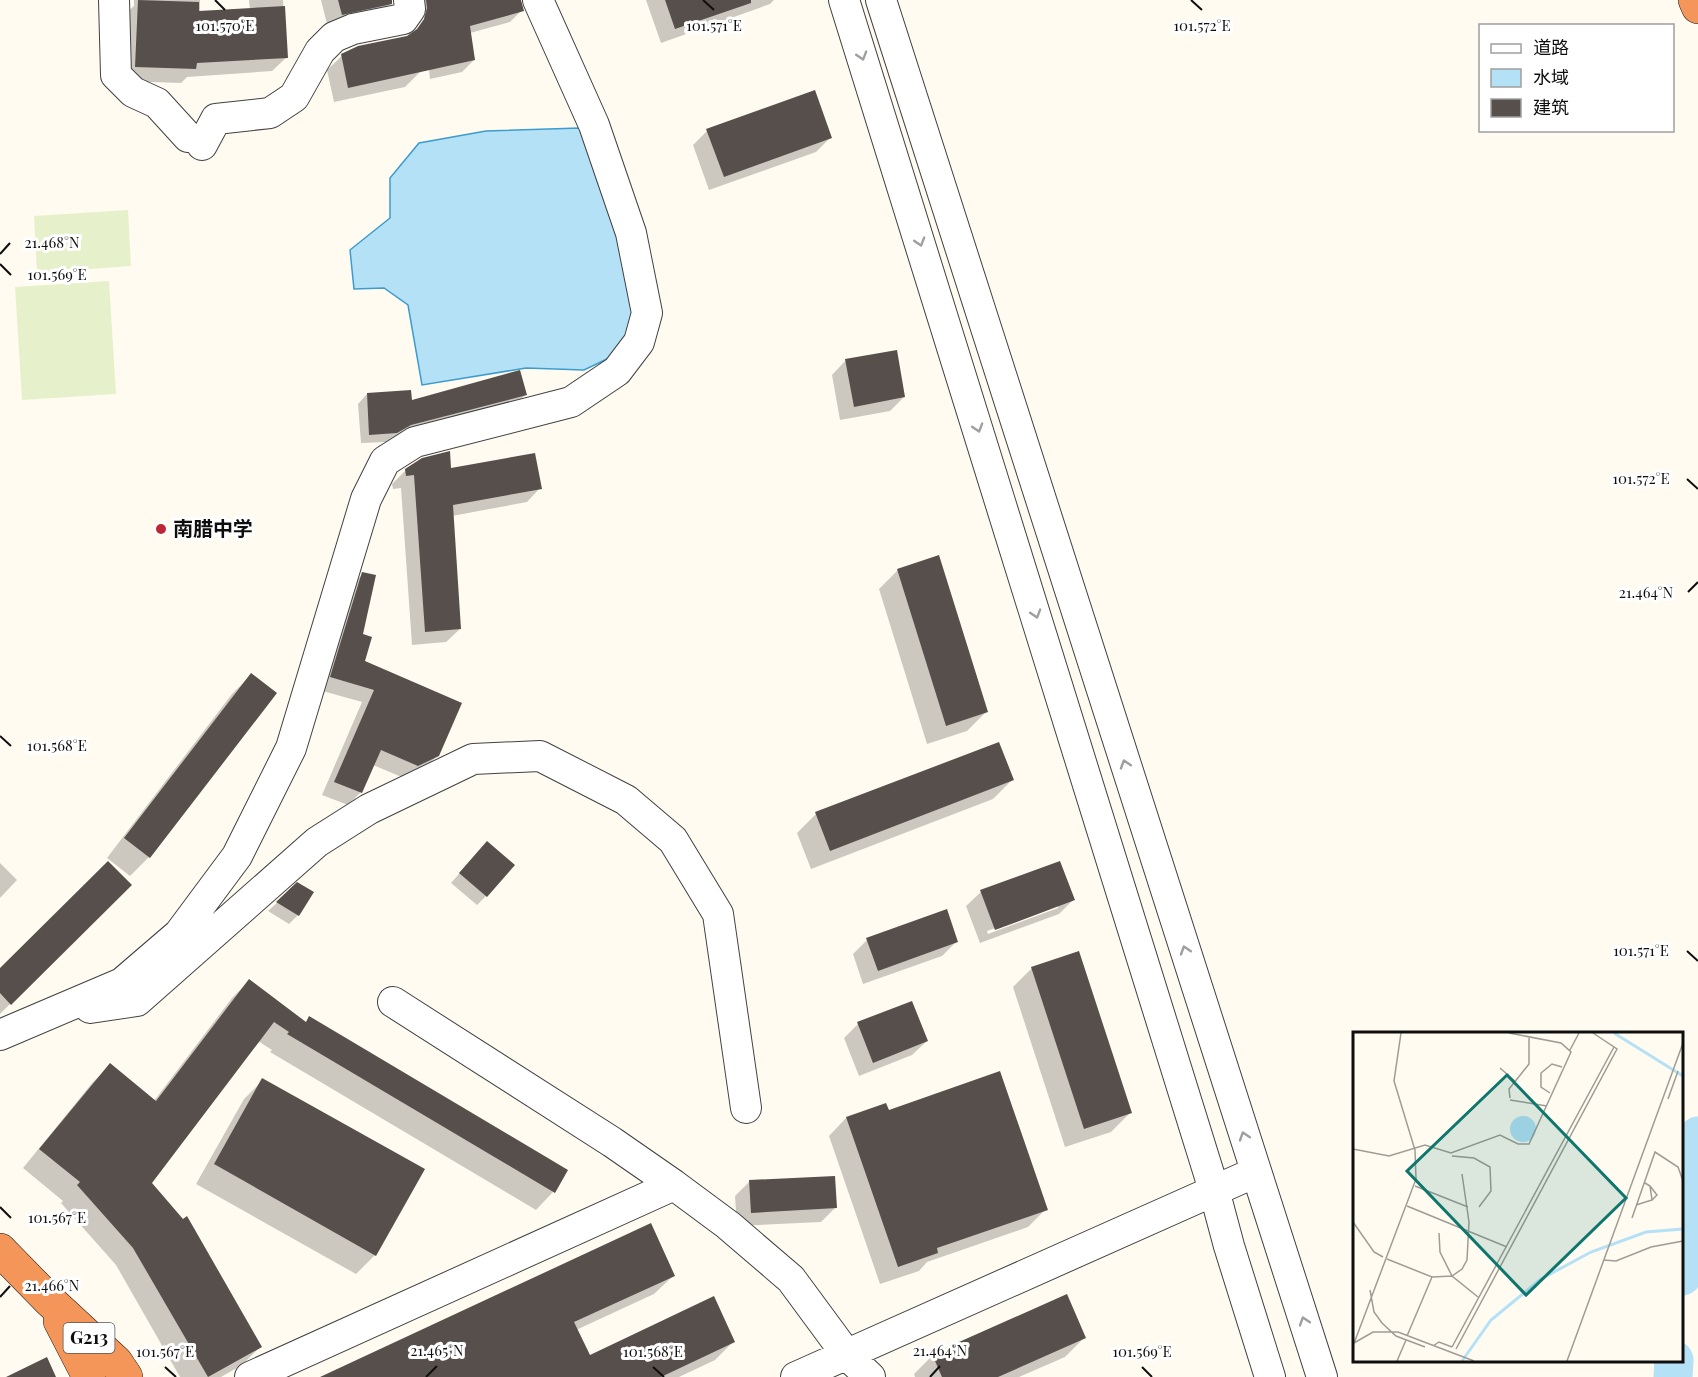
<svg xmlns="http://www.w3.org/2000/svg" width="1698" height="1377" viewBox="0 0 1698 1377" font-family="'Playfair Display','Noto Sans SC',serif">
<rect width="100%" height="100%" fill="#fffbf0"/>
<!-- pitch -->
<path fill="#e6f1cb" d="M128 210 131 266 37 273 34 216Z
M109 281 116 394 22 400 15 287Z"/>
<!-- water -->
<path fill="#b5e1f6" stroke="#3c9ccd" stroke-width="1.5" d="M580 128 614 220 634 317 630 339 609 358 584 370 526 368 422 385 408 305 384 288 354 289 350 250 390 218V178L419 143 486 131Z"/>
<!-- shadow -->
<path fill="#0003" fill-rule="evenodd" d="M134 0H200V13L250 10 249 0H283L287 57 272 71 187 77 181 83 122 81 124 15 134 6Z
M321 0H391V3L376 17 328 28Z
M422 0H520L522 10 510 22 470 33 474 60 462 72 430 79Z
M646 0H774L770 4 661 43Z
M411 35 420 72 405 87 334 102 327 70 345 53Z
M707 131 830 138 816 152 709 190 693 145Z
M846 360 904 397 890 411 840 420 832 375Z
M367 394 410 402 525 395 516 404 400 434 387 442 361 443 358 404Z
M406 470H450L540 488 527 502 452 516 460 629 446 642 412 645 401 488 393 489 392 484Z
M898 570 986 712 967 731 927 744 879 589Z
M363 574 361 635 363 662 437 756 424 769 404 778 373 765 361 792 348 805 322 795 362 702 319 690 350 586Z
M251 675 149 857 130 876 107 858 232 694Z
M1012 780 993 799 811 869 797 833 816 814Z
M478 852 486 896 477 905 451 883Z
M0 863 17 880 0 898Z
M298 884V915L289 924 268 911Z
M129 885 0 1014V970Z
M981 892 1073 900 1059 914 980 943 966 906ZM1058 905V908L988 934 987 931Z
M867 940 957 941 942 956 863 984 853 954Z
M1032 968 1130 1113 1111 1132 1065 1147 1013 987Z
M249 981 305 1023 310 1018 553 1192 536 1210 270 1052 272 1050 258 1041 150 1183 260 1347 242 1365 221 1377H180L116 1265 61 1203 63 1201 23 1168 93 1082 111 1065 154 1101 232 998Z
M858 1024 927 1041 912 1055 859 1076 844 1038Z
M263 1080 375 1255 356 1274 196 1184 244 1099Z
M885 1105 888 1112 1046 1209 1028 1227 927 1262 919 1271 880 1284 829 1136 846 1118Z
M750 1181 835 1208 821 1222 737 1226 735 1196Z
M673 1276 654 1294 576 1330 590 1357 733 1342 715 1360 679 1377H324Z
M1084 1338 1065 1357 1019 1377H915L914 1374 933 1355Z"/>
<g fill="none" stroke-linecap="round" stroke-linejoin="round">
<!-- river -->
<path stroke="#b5e1f6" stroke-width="39" d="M1682 1276 1691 1160 1698 1136
M1673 1377 1674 1360"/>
</g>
<!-- building -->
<path fill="#574f4b" d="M138 0 199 2V11L285 6 288 58 197 63 196 69 135 67Z
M338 0H392V4L342 15Z
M426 0H521L524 11 470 26 475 60 348 88 341 54 358 46 407 36 417 29 424 19 427 8Z
M665 0H751V3L675 29Z
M815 90 832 138 724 177 706 129Z
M897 350 905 397 854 407 845 359Z
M520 370 527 395 411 425 397 433 369 435 367 393 411 390 412 400Z
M450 451 451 468 535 453 542 489 453 505 461 629 425 632 414 475 406 476 405 469 422 458Z
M939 555 988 712 946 726 897 569Z
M362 572 376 575 363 634 372 637 365 661 462 703 439 756 418 766 381 750 362 793 334 782 374 690 330 677Z
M251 673 277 693 150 858 124 838Z
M999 742 1014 780 830 851 815 812Z
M487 841 515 865 487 897 459 873Z
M108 861 132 885 11 1005 0 993V968Z
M1060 861 1075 900 995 930 980 890Z
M297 882 314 892 299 916 276 902Z
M947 909 958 942 878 971 866 938Z
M1079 951 1132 1113 1084 1129 1031 967Z
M249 979 306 1022 309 1016 568 1170 555 1193 287 1034 289 1032 274 1022 152 1183 183 1219 187 1216 262 1347 208 1377 133 1248 77 1185 80 1182 39 1149 110 1063 156 1101Z
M912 1001 928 1041 873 1063 857 1022Z
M1000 1071 1048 1210 937 1248 938 1253 898 1267 846 1117 886 1103 889 1110Z
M262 1078 425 1169 376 1256 214 1164Z
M835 1176 837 1208 751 1213 749 1180Z
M651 1223 675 1276 574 1322 590 1355 714 1296 735 1342 661 1377H320Z
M1067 1294 1086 1338 998 1377H942L932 1354Z
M47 1357 56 1377H6Z"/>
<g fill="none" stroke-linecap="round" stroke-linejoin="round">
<defs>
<path id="minor" d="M114 0 116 75 133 92 157 103 188 137
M844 0 1214 1190 1229 1246 1270 1377
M881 0 1322 1377
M202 145 216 119 270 113 294 97 320 51 334 37 353 29 403 19 410 9 409 0
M393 1002 612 1142 674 1185 728 1225 791 1279 847 1355 870 1377
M90 1008 137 1001 317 842 369 809 473 759 540 756 626 800 673 840 718 914 746 1108
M0 1035 122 983 179 934 237 856 291 748 366 499 385 461 415 442 571 402 617 371 639 342 647 313 631 233 594 125 538 0
M250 1377 674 1185
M796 1377 1256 1172"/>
<path id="highway" d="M1695 0 1698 7
M0 1250 50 1301 116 1362 126 1377
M60 1321 89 1377"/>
</defs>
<!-- minor casing -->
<use href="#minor" stroke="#414141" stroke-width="32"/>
<!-- highway casing -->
<use href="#highway" stroke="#1f1f1f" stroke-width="34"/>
<!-- minor -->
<use href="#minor" stroke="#fff" stroke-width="30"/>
<!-- highway -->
<use href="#highway" stroke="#f49659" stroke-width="33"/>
</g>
<!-- one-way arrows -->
<defs><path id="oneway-chevron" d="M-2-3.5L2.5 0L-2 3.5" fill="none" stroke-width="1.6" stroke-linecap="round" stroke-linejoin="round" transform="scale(1.5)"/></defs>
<g stroke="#9f9f9f">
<use href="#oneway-chevron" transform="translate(862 56) rotate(73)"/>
<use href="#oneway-chevron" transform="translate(920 242) rotate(73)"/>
<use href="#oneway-chevron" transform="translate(978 428) rotate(73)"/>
<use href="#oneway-chevron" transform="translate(1036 614) rotate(73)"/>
<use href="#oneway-chevron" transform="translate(1125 764) rotate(-108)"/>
<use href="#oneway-chevron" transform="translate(1185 950) rotate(-108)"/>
<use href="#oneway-chevron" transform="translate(1244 1136) rotate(-108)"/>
<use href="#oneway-chevron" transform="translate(1304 1321) rotate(-108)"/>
</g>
<!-- ticks -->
<path fill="none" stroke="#0e0e0e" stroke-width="2" d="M215 0 225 10M703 0 714 10M1191 0 1202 10M0 254 10 243M0 264 11 275M1687 479 1698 489M1688 592 1698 582M0 736 11 746M1687 951 1698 961M0 1207 11 1218M0 1297 10 1286M165 1367 176 1377M653 1367 664 1377M1142 1367 1152 1377M426 1377 437 1366M930 1377 940 1366"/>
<!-- markers -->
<circle fill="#be2637" stroke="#fff" stroke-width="2" cx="161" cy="529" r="6"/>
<g text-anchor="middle" stroke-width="6" stroke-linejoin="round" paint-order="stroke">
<!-- shield labels -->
<rect fill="#fff" stroke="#565656" stroke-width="1.5" x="63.5" y="1323" width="51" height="30" rx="4.5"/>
<g font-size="18" font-weight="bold" fill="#0e0e0e">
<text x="89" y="1344">G213</text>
</g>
<!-- poi labels -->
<g font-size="20" font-weight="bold" fill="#0e0e0e" stroke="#fff" text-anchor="start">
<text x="173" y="536">南腊中学</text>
</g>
</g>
<!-- overview -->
<g transform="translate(1353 1032)">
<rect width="330" height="330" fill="#fffbf0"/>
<path d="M157 97a13 13 0 1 1 26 0a13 13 0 1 1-26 0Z" fill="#b5e1f6"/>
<path fill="none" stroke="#b5e1f6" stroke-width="3" d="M261 1 330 44M109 329 138 288 188 247 238 220 293 200 330 197"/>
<path fill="none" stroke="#9f9c96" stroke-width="1.5" d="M217 18 226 1M147 36 163 50M197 61 188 55V41L199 32 209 35M157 66 156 57 176 32V6M315 67 325 39M157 68 194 74M0 117 36 124 72 113 98 121 147 103 165 112H176L218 20 208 11 156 1M99 124 121 126 137 135 138 159 126 175M62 154 115 175M297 154 304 163 299 168M283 173 299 168 297 154 292 151M54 174 154 215M279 186 302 120 325 135 330 149M0 190 21 220 30 225M86 201 87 220 99 244 125 265M34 227 79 245 99 244 109 237 114 228 116 190 109 142M251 228 263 229 298 215 330 209M17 258 21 280 29 291 43 304 72 315M54 304 79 245M1 311 20 300H45L121 329M0 314 63 147 62 118 41 49 48 1M80 314 86 310 99 315M99 315 261 15M103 317 264 17 240 1M44 329 53 308M214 329 330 11"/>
<path fill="#0f766e" fill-opacity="0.15" stroke="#0f766e" stroke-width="3" d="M154 43 273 166 173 263 54 139Z"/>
<rect width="330" height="330" fill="none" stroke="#0e0e0e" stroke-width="3"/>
</g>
<g font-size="15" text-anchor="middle" fill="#0e0e0e" stroke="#fff" stroke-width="6" stroke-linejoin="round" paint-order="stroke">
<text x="225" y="31">101.570°E</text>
<text x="714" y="31">101.571°E</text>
<text x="1202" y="31">101.572°E</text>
<text x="52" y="248">21.468°N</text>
<text x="57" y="280">101.569°E</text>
<text x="1641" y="484">101.572°E</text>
<text x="1646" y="598">21.464°N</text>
<text x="57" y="751">101.568°E</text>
<text x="1641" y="956">101.571°E</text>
<text x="57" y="1223">101.567°E</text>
<text x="52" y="1291">21.466°N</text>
<text x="437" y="1356">21.465°N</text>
<text x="940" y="1356">21.464°N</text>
<text x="165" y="1357">101.567°E</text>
<text x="653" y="1357">101.568°E</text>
<text x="1142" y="1357">101.569°E</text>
</g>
<!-- legend -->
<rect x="1479" y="24" width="195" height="108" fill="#ffffff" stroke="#9f9f9f" stroke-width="1.5"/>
<rect x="1491" y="44" width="30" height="9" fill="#ffffff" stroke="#9f9f9f" stroke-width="1.5"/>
<text x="1533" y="54" font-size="18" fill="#0e0e0e">道路</text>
<rect x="1491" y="69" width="30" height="18" fill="#b5e1f6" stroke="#9f9f9f" stroke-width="1.5"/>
<text x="1533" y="84" font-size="18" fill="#0e0e0e">水域</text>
<rect x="1491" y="99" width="30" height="18" fill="#574f4b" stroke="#9f9f9f" stroke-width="1.5"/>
<text x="1533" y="114" font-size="18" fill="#0e0e0e">建筑</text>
</svg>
